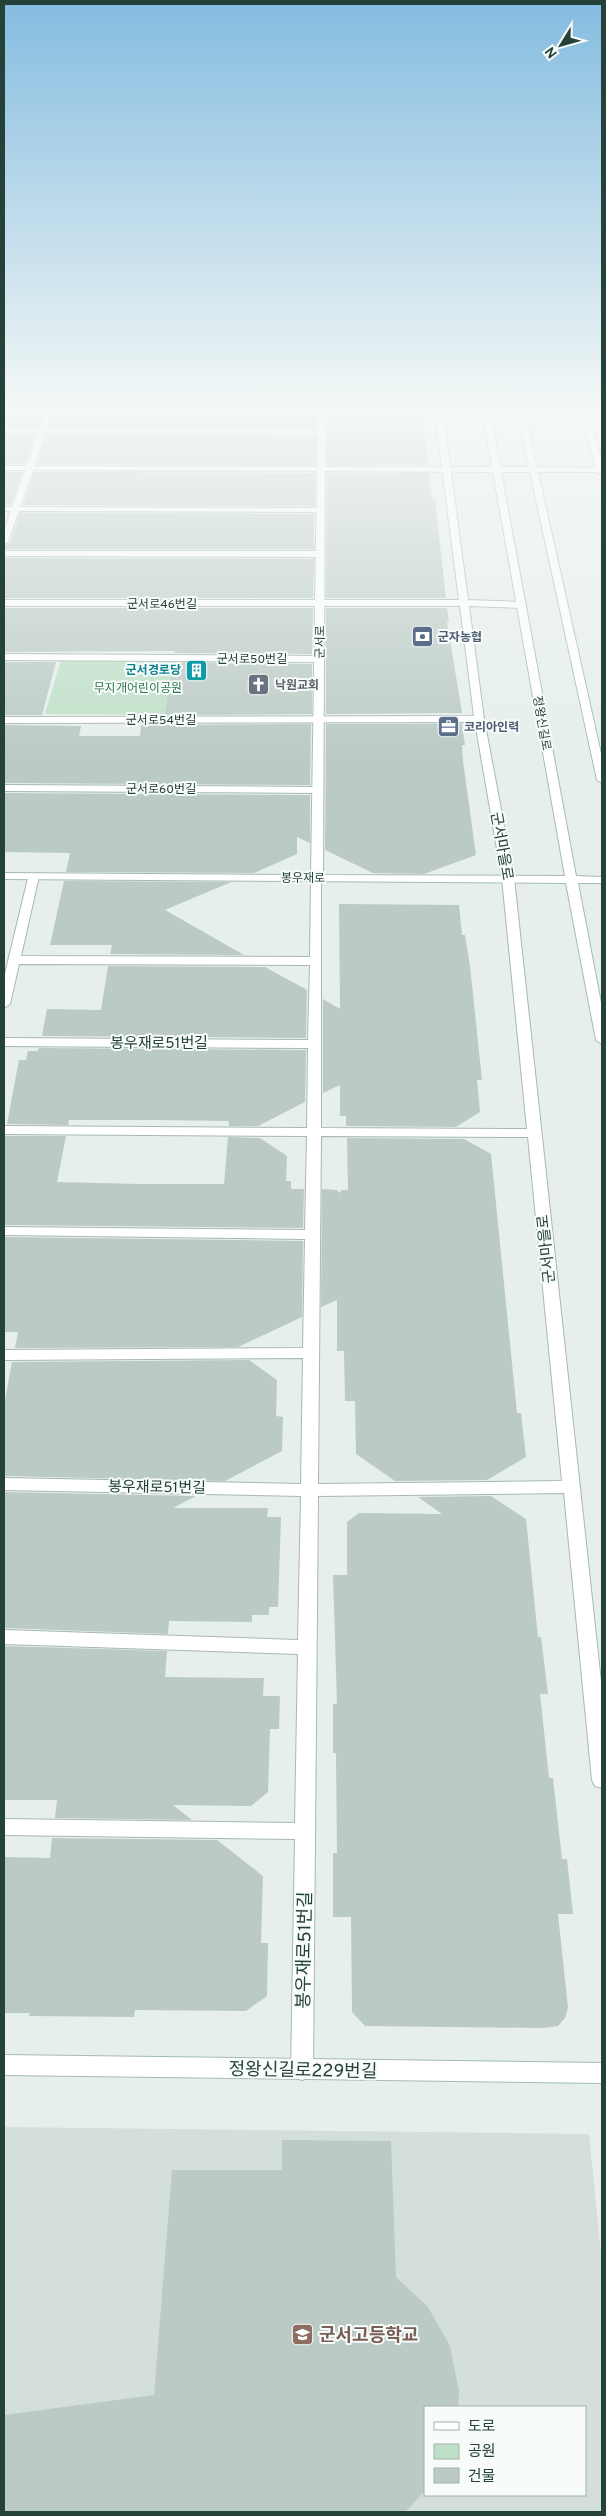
<svg xmlns="http://www.w3.org/2000/svg" width="606" height="2516" viewBox="0 0 606 2516" font-family="Overpass,'Noto Sans KR',sans-serif">
<rect width="100%" height="100%" fill="#e6efeb"/>
<!-- built -->
<path fill="#d4dfda" fill-rule="evenodd" d="M4 2127 589 2134 602 2263V2512H4ZM425 2407H585V2495H425Z"/>
<!-- green -->
<path fill="#bfe0c8" d="M61 660 226 662 219 715 45 714Z"/>
<!-- building -->
<path fill="#bbcac4" d="M4 405H46L39 427H4Z
M58 405H316V428L50 427Z
M328 405H421L428 465H327Z
M4 435H35L25 464H4Z
M47 435 316 436 315 465 37 464Z
M4 472H22L11 505H4Z
M34 472 315 473V506L23 505Z
M327 473H429L432 500H435L446 598H326Z
M20 513 314 514V549H4V546L10 543Z
M4 558 314 559 313 598H4Z
M4 608H313L312 654 174 653 175 651 4 652Z
M326 608H447L449 621H447L462 713 326 714Z
M4 662H56L42 715H4Z
M173 663 312 664V714L165 715Z
M311 724 310 785 4 783V725L81 726 79 736H140L141 725Z
M326 724H462L465 745H462L463 761 476 855 424 874 373 873 325 850Z
M4 793 310 795V843L297 837V854L254 873 66 872 70 853 4 852Z
M64 881 231 882 165 910 244 955 110 954 112 945H50Z
M339 904 459 905 462 935H465L470 966 482 1080H477L480 1112 456 1127 346 1126V1116H340V1085L323 1093V999L340 1009Z
M108 966 265 967 307 990 306 1038 42 1036 47 1009 101 1010Z
M39 1048 306 1050 305 1102 258 1126H229V1121L158 1120H69L68 1125 7 1124 19 1060H26L28 1051H38Z
M4 1136H66L57 1182 140 1184H224L228 1137 260 1138 287 1156 286 1181H291V1189H304L303 1228 4 1225Z
M347 1138 464 1139 491 1154 517 1413H521L526 1457 487 1480 395 1481 356 1454 355 1401H345L344 1351H337V1300L321 1307 322 1189 336 1190 341 1193V1190H348Z
M4 1237 303 1241 302 1317 238 1347 15 1348 18 1332H4Z
M249 1360 277 1380 276 1416 283 1417 282 1451 225 1481 4 1476V1405L12 1362Z
M4 1492 196 1496 173 1508H268L267 1517H281L278 1607H269V1615H252V1622L169 1621 168 1634 4 1628Z
M491 1496 526 1519 538 1637H541L548 1694H540L549 1778H553L562 1859H567L573 1914H558L568 2008 565 2018 558 2026 543 2028 365 2026 352 2012 351 1917H333V1853H337L336 1753H333V1704H337L333 1575H347V1522L359 1513 442 1514 418 1497Z
M4 1646 167 1651 165 1677 264 1678 263 1696H280L279 1729H270L268 1792 251 1806 173 1805 192 1820 55 1818 57 1800H4Z
M52 1838 217 1840 263 1876 261 1943H268L267 1996 246 2011 135 2010 134 2017 29 2016 30 2013H4V1857L50 1858Z
M282 2140 391 2141 396 2277 428 2307 450 2346 459 2391 458 2407H425V2491L405 2512H4V2415L154 2395 172 2170H282Z"/>
<g fill="none" stroke-linecap="round" stroke-linejoin="round">
<defs>
<path id="street" d="M48 405H56L47 429 322 430 326 432 322 434 46 433 20 507 321 508 325 510 321 512 19 511 8 542 4 544V531L11 511H4V507H12L38 433H4V429H40Z
M434 405H442L468 600 521 602 526 605 521 608 469 606 484 719 514 878 602 1691V1788L595 1786 592 1780 564 1493 318 1496 313 2070 310 2077 302 2080 294 2077 291 2070 295 1839 4 1835V1819L295 1823 298 1654 4 1644V1630L298 1640 301 1496 4 1490V1478L301 1484 303 1358 4 1360V1350L303 1348 305 1239 4 1235V1227L305 1230 307 1136 4 1134V1126L307 1128 308 1048 4 1046V1038L308 1040 310 965 19 964 10 1004 4 1008V978L29 874H37L39 876 21 956 310 957 311 878 317 875 321 876V1128L527 1129 502 878 475 722 4 723V717L474 716 460 606H4V600H459ZM321 1136 528 1137 562 1481 318 1484Z
M577 405H585L602 461V475L598 473Z
M4 551H321L325 554 321 557 4 556Z
M4 654 319 656 324 659 319 662 4 660Z
M4 785 318 787 323 790 318 793 4 791Z"/>
<path id="secondary" d="M318 405H326L325 467H492L481 405H489L500 467H529L515 405H523L537 467 602 468V472H538L602 758V783L597 780 530 472H501L576 876 602 877V883H578L602 1008V1044L596 1040 566 883 4 879V873L311 875 317 471 4 470V466L317 467ZM325 471 493 472 565 876 323 875Z
M4 2055 602 2063V2083L4 2075Z"/>
</defs>
<!-- street casing -->
<use href="#street" stroke="#a8b8b2" stroke-width="2"/>
<!-- secondary casing -->
<use href="#secondary" stroke="#a4bbb3" stroke-width="2"/>
<!-- street -->
<use href="#street" fill="#fff" fill-rule="evenodd"/>
<!-- secondary -->
<use href="#secondary" fill="#fff" fill-rule="evenodd"/>
</g>
<!-- sky -->
<linearGradient id="sky" x2="0" y2="1"><stop stop-color="#84bce0"/><stop offset="0.54" stop-color="#f4f8f6"/><stop offset="1" stop-color="#f4f8f6" stop-opacity="0"/></linearGradient>
<rect width="606" height="757" fill="url(#sky)"/>
<!-- icons -->
<defs>
<symbol id="bank-square" viewBox="-11 -11 22 22"><rect x="-9" y="-9" width="18" height="18" rx="4" fill="#5c6f8a" stroke="#f7fbf9"/><path d="M-6-4H6V4H-6ZM0-2.3a2.3 2.3 0 1 0 0 4.6a2.3 2.3 0 1 0 0-4.6Z" fill="#fff"/></symbol>
<symbol id="building-square" viewBox="-11 -11 22 22"><rect x="-9" y="-9" width="18" height="18" rx="4" fill="#0f9aa8" stroke="#f7fbf9"/><path d="M-4-6H4V6H1V3H-1V6H-4ZM-2.5-4.3h1.7v1.8h-1.7ZM.8-4.3h1.7v1.8H.8ZM-2.5-1h1.7V.8h-1.7ZM.8-1h1.7V.8H.8Z" fill="#fff"/></symbol>
<symbol id="church-square" viewBox="-11 -11 22 22"><rect x="-9" y="-9" width="18" height="18" rx="4" fill="#6b7280" stroke="#f7fbf9"/><path d="M-1.2-6h2.4v3.5h3.3v2.4h-3.3V6h-2.4V-.1h-3.3v-2.4h3.3Z" fill="#fff"/></symbol>
<symbol id="office-square" viewBox="-11 -11 22 22"><rect x="-9" y="-9" width="18" height="18" rx="4" fill="#5c6f8a" stroke="#f7fbf9"/><path d="M-6-3h4V-5.5h4V-3h4V5H-6ZM-1-4.5V-3h2v-1.5ZM-6 0V1H6V0Z" fill="#fff"/></symbol>
<symbol id="school-square" viewBox="-11 -11 22 22"><rect x="-9" y="-9" width="18" height="18" rx="4" fill="#8d6e63" stroke="#f7fbf9"/><path d="M0-5L7-2L0 1L-7-2ZM-4 1L0 2.5L4 1V4Q0 6-4 4Z" fill="#fff"/></symbol>
</defs>
<g fill-rule="evenodd">
<use href="#bank-square" x="410" y="624" width="25" height="25"/>
<use href="#building-square" x="184" y="658" width="25" height="25"/>
<use href="#church-square" x="246" y="672" width="25" height="25"/>
<use href="#office-square" x="436" y="714" width="25" height="25"/>
<use href="#school-square" x="290" y="2322" width="25" height="25"/>
</g>
<g text-anchor="middle" stroke-width="4" stroke-linejoin="round" paint-order="stroke">
<!-- far-street labels -->
<g font-size="12" fill="#24423a" stroke="#f7fbf9">
<text x="162" y="608">군서로46번길</text>
<text transform="translate(320 642) rotate(-89)" y="4">군서로</text>
<text x="252" y="663">군서로50번길</text>
<text x="161" y="724">군서로54번길</text>
<text transform="translate(542 723) rotate(80)" y="4">정왕신길로</text>
<text x="161" y="793">군서로60번길</text>
<text x="303" y="882">봉우재로</text>
</g>
<!-- far-service labels -->
<g font-size="12" font-weight="bold" fill="#4e5e75" stroke="#f7fbf9" text-anchor="start">
<text x="438" y="641">군자농협</text>
<text x="464" y="731">코리아인력</text>
</g>
<!-- far-culture labels -->
<g font-size="12" font-weight="bold" fill="#0d838f" stroke="#f7fbf9" text-anchor="end">
<text x="181" y="674">군서경로당</text>
</g>
<!-- far-worship labels -->
<g font-size="12" font-weight="bold" fill="#5b616d" stroke="#f7fbf9" text-anchor="start">
<text x="275" y="689">낙원교회</text>
</g>
<!-- far-park labels -->
<g font-size="12" fill="#2d7a4b" stroke="#f7fbf9">
<text x="138" y="692">무지개어린이공원</text>
</g>
<!-- street labels -->
<g font-size="15" fill="#24423a" stroke="#f7fbf9">
<text transform="translate(502 846) rotate(80)" y="5">군서마을로</text>
<text x="159" y="1048">봉우재로51번길</text>
<text transform="translate(546 1249) rotate(-96)" y="5">군서마을로</text>
<text transform="translate(157 1487) rotate(1)" y="5">봉우재로51번길</text>
</g>
<!-- near-street labels -->
<g font-size="18" fill="#24423a" stroke="#f7fbf9">
<text transform="translate(304 1950) rotate(-89)" y="6">봉우재로51번길</text>
<text transform="translate(303 2070) rotate(1)" y="6">정왕신길로229번길</text>
</g>
<!-- near-education labels -->
<g font-size="18" font-weight="bold" fill="#785e54" stroke="#f7fbf9" text-anchor="start">
<text x="319" y="2341">군서고등학교</text>
</g>
</g>
<!-- border -->
<rect width="606" height="2516" fill="none" stroke="#24423a" stroke-width="10"/>
<!-- legend -->
<rect x="424" y="2406" width="162" height="90" fill="#f7fbf9" stroke="#a3b1ad"/>
<rect x="434" y="2422" width="25" height="8" fill="#ffffff" stroke="#a3b1ad"/>
<text x="468" y="2431" font-size="15" fill="#24423a">도로</text>
<rect x="434" y="2444" width="25" height="15" fill="#bfe0c8" stroke="#a3b1ad"/>
<text x="468" y="2456" font-size="15" fill="#24423a">공원</text>
<rect x="434" y="2468" width="25" height="15" fill="#bbcac4" stroke="#a3b1ad"/>
<text x="468" y="2481" font-size="15" fill="#24423a">건물</text>
<!-- north arrow -->
<g transform="translate(561 45) rotate(233)" stroke="#f7fbf9" stroke-width="4" paint-order="stroke">
<path d="M0-4L9 19L0 12L-9 19Z" fill="#24423a"/>
<text y="-8" font-size="14" font-weight="bold" text-anchor="middle" fill="#24423a">N</text>
</g>
</svg>
